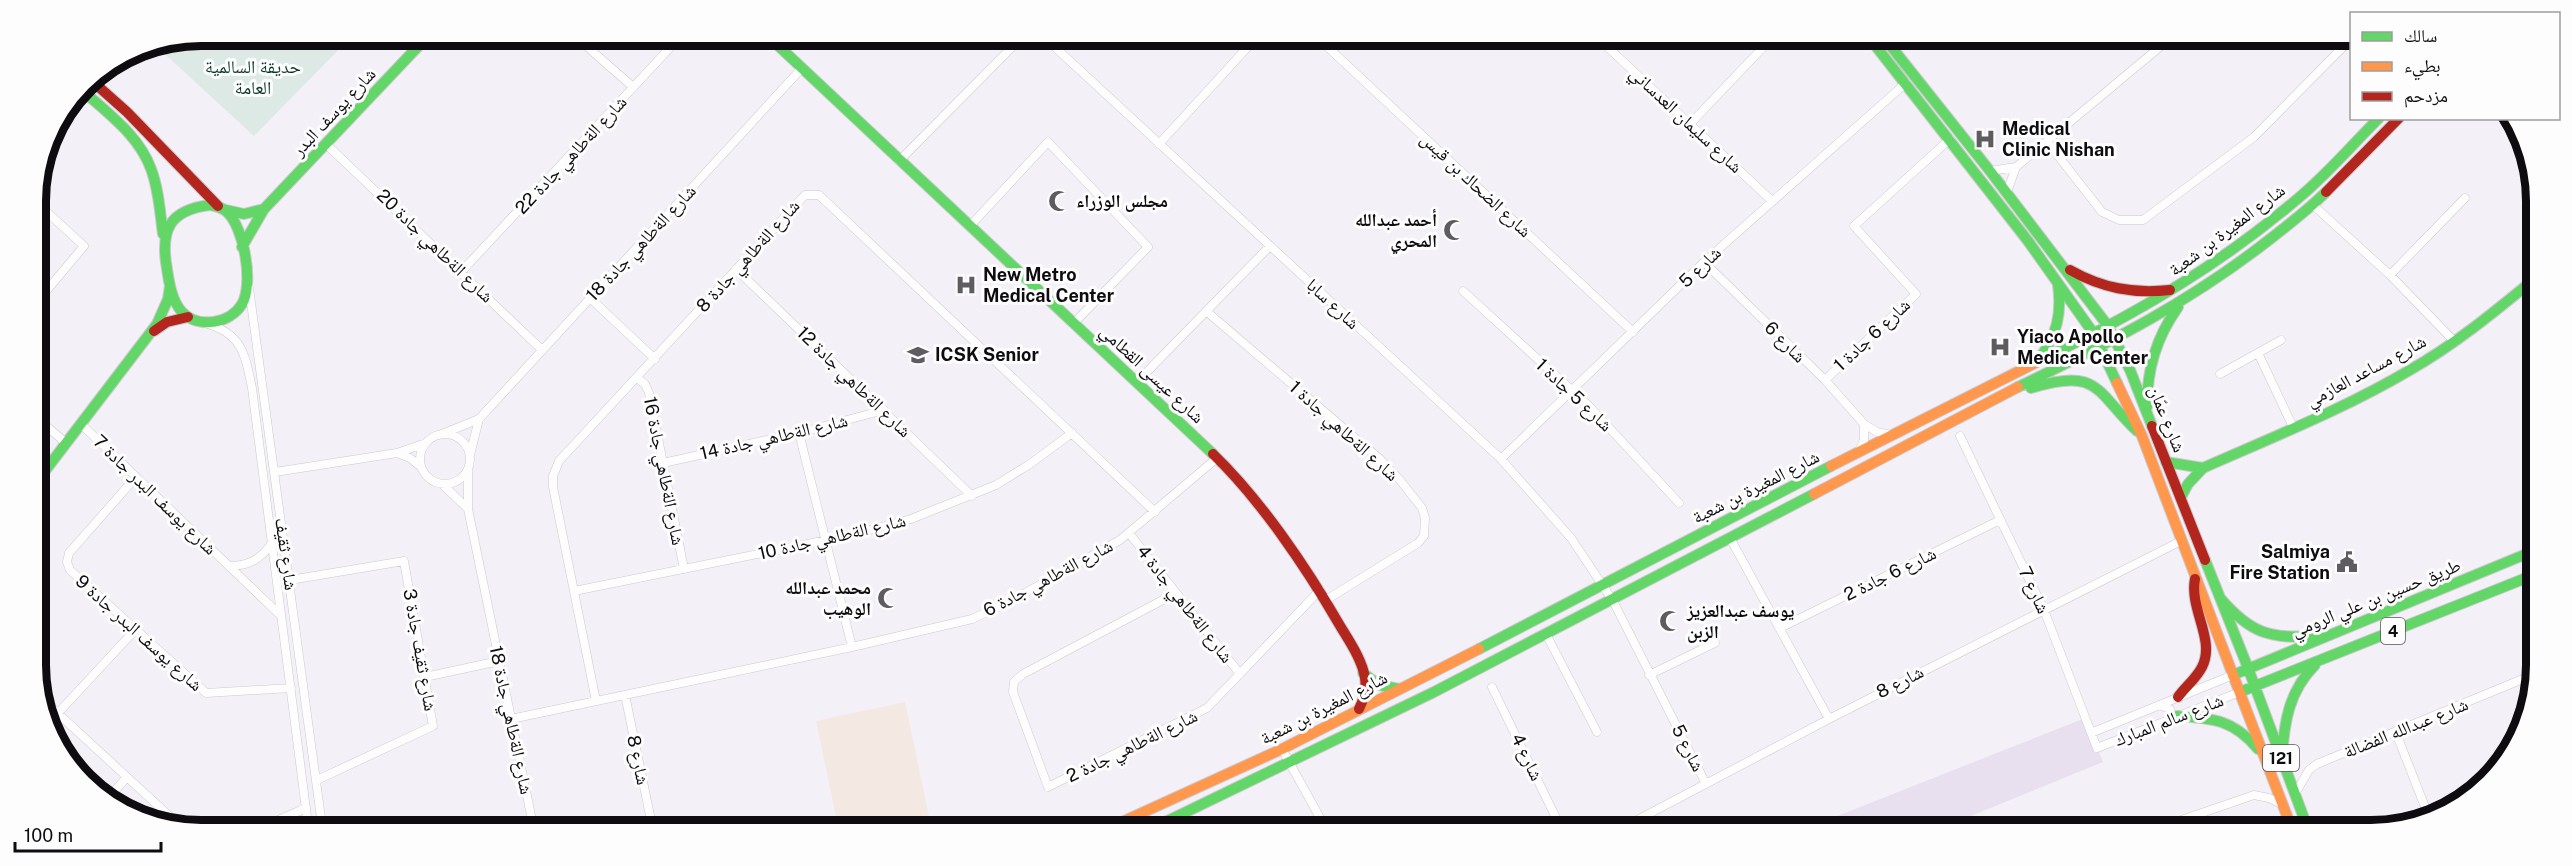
<svg xmlns="http://www.w3.org/2000/svg" width="2572" height="866" viewBox="0 0 2572 866" font-family="'Public Sans','Noto Naskh Arabic',sans-serif">
<rect width="100%" height="100%" fill="#f4f0f7"/>
<!-- built -->
<path fill="#e8e0ee" d="M2085 718 2103 762 1939 829 1807 828Z"/>
<!-- education -->
<path fill="#f3e9e2" d="M905 702 931 826H838L816 721Z"/>
<!-- green -->
<path fill="#dce9e4" d="M201 36H352L254 136 155 45Z"/>
<g fill="none" stroke-linecap="round" stroke-linejoin="round">
<defs>
<path id="street" d="M576 37 633 87
M1045 38 1501 459 1571 538 1613 601 1706 784
M1319 39 1633 332
M1600 40 1772 201
M1690 124 1770 40
M2048 143 2102 212 2119 220H2143L2254 137 2348 42
M326 144 542 350
M1159 144 1255 39
M2523 152 2524 151
M899 161 1021 38
M1990 171 2016 167 2167 41
M2007 192 2016 167
M36 202 84 246 37 302
M2313 205 2390 275 2454 341
M970 226 1048 142 1148 247 1074 323
M1704 262 1825 380 1864 424 1877 432 1890 435
M736 269 972 496
M461 272 680 37
M2390 275 2465 198
M249 288 322 825
M1463 291 1588 405 1679 503
M590 298 655 359
M1206 311 1380 459 1399 479 1422 508 1425 518 1424 536 1418 543 1326 600
M208 324C243 335 245 355 252 388L308 825
M2258 353 2293 427
M2220 374 2281 340
M637 378 645 384 649 393 684 569
M1825 380 1916 294 1854 226 1950 139
M1137 382 1270 246
M38 419 66 443
M81 424 281 616
M799 433 852 647
M442 434 479 419 802 68
M420 459a25 25 0 1 1 50 0a25 25 0 1 1-50 0Z
M1960 436 2044 610 2097 748 2240 692
M1859 451 1864 440V424
M397 453 410 458 421 467
M470 455 479 419
M1501 459 1704 262 1906 83
M663 463 799 433 884 410
M468 469V509L533 825
M275 472 397 453 426 443
M136 477 69 553 67 562 70 570 206 693 291 688
M442 484 467 508
M1129 533 1240 674
M1730 538 1829 719
M229 566C249 566 261 559 272 543
M290 580 404 561 433 726 317 780
M574 591 847 536 911 519 996 485 1030 464 1072 433
M1176 593 1023 674 1014 682 1013 692 1048 787 1207 708 1320 590
M1780 628 2000 520
M1546 634 1597 732
M1649 675 1715 643
M425 677 499 661
M1492 687 1561 828
M625 695 652 825
M39 696 178 824
M596 701 553 487V476L559 461 805 195H819L1155 512
M2159 705 2170 709 2171 715 2167 721
M58 713 136 629
M511 719 852 647 972 619 1009 602 1120 540 1217 458
M2091 733 2233 675
M2396 733 2427 812
M1282 749 1325 827
M2295 794 2309 770 2317 764 2530 676
M111 795 127 777
M267 825 306 808
M1442 827 1456 821
M1622 828 1829 719 2181 541
M2155 829 2254 795 2269 798 2283 805"/>
<path id="fast" d="M769 37 1213 454
M1871 40 2028 241 2094 334 2117 383
M1886 40 1990 171 2108 326 2130 370 2152 426
M81 89C107 113 139 135 151 169 159 190 160 213 163 234
M210 205C216 206 222 207 227 212 244 227 254 284 242 304 230 324 198 329 182 312 172 301 169 283 167 269 160 230 169 210 210 205Z
M226 210 244 214 264 209
M242 247 264 209 427 37
M2053 354C2144 309 2224 262 2302 195 2329 172 2353 144 2379 118
M2039 359C2057 335 2062 314 2058 285
M2018 387C2111 342 2192 301 2274 236 2292 222 2310 208 2326 192
M2031 388C2099 367 2095 391 2137 431
M2147 407C2147 369 2156 338 2178 307
M2166 462 2203 468
M38 480 157 324 168 299 170 286
M2181 497 2188 484 2203 468C2273 437 2344 409 2410 370 2454 345 2493 313 2532 281
M2205 560 2248 668
M2220 598C2251 634 2270 639 2317 636
M1479 649 1831 466
M2248 668 2308 829
M1363 673 1379 685 1399 689
M2233 675 2531 552
M2240 692 2531 576
M2177 716C2213 718 2234 720 2258 749
M2282 758C2284 722 2289 691 2315 665
M1155 827 1434 692 1814 494"/>
<path id="slow" d="M2117 383 2142 436 2233 675
M1831 466 2053 354
M1814 494 2018 387
M2233 675 2292 829
M1111 827 1282 749 1479 649"/>
<path id="jam" d="M91 80 127 112 218 206
M2326 192 2399 118
M2070 270C2102 288 2133 294 2170 290
M154 331 167 322 188 317
M2152 426 2205 560
M1213 454C1260 499 1306 567 1339 624 1349 641 1362 659 1365 678 1367 690 1364 699 1359 709
M2178 697C2185 687 2196 679 2202 667 2216 640 2189 609 2195 579"/>
</defs>
<!-- street casing -->
<use href="#street" stroke="#ccc9ce" stroke-width="9"/>
<!-- fast casing -->
<use href="#fast" stroke="#ccc9ce" stroke-width="12"/>
<!-- slow casing -->
<use href="#slow" stroke="#ccc9ce" stroke-width="12"/>
<!-- jam casing -->
<use href="#jam" stroke="#ccc9ce" stroke-width="12"/>
<!-- street -->
<use href="#street" stroke="#fdfdfe" stroke-width="8"/>
<!-- fast -->
<use href="#fast" stroke="#63d668" stroke-width="10"/>
<!-- slow -->
<use href="#slow" stroke="#ff974d" stroke-width="10"/>
<!-- jam -->
<use href="#jam" stroke="#b3261e" stroke-width="10"/>
</g>
<!-- icons -->
<defs>
<symbol id="hospital-bare" viewBox="-9 -9 18 18"><path d="M-5-5h3v3.5h4V-5h3V5h-3V1.5h-4V5h-3Z" fill="#5e5c61" stroke="#fdfdfd" stroke-width="2.5" paint-order="stroke"/></symbol>
<symbol id="mosque-bare" viewBox="-9 -9 18 18"><path d="M3.5-4.9A6 6 0 1 0 3.5 4.9A5 5 0 1 1 3.5-4.9Z" fill="#5e5c61" stroke="#fdfdfd" stroke-width="2.5" paint-order="stroke"/></symbol>
<symbol id="school-bare" viewBox="-9 -9 18 18"><path d="M0-5L7-2L0 1L-7-2ZM-4 1L0 2.5L4 1V4Q0 6-4 4Z" fill="#5e5c61" stroke="#fdfdfd" stroke-width="2.5" paint-order="stroke"/></symbol>
<symbol id="civic-bare" viewBox="-9 -9 18 18"><path d="M-.6-6.5H3V-4.5H.6V-3L4-1V1h2V6H-6V1h2V-1L-.6-3ZM-1.2 2.5V6h2.4V2.5Z" fill="#5e5c61" stroke="#fdfdfd" stroke-width="2.5" paint-order="stroke"/></symbol>
</defs>
<g fill-rule="evenodd">
<use href="#hospital-bare" x="1970" y="124" width="30" height="30"/>
<use href="#mosque-bare" x="1044" y="186" width="30" height="30"/>
<use href="#mosque-bare" x="1439" y="215" width="30" height="30"/>
<use href="#hospital-bare" x="951" y="270" width="30" height="30"/>
<use href="#hospital-bare" x="1985" y="332" width="30" height="30"/>
<use href="#school-bare" x="903" y="340" width="30" height="30"/>
<use href="#civic-bare" x="2332" y="547" width="30" height="30"/>
<use href="#mosque-bare" x="873" y="583" width="30" height="30"/>
<use href="#mosque-bare" x="1655" y="606" width="30" height="30"/>
</g>
<g text-anchor="middle" stroke-width="6" stroke-linejoin="round" paint-order="stroke">
<!-- shield labels -->
<g fill="#fdfdfd" stroke="#565457" stroke-width="1.5">
<rect x="2381" y="618" width="24" height="26" rx="4.5"/>
<rect x="2263" y="745" width="36" height="26" rx="4.5"/>
</g>
<g font-size="16" font-weight="bold" fill="#0e0c10">
<text x="2393" y="637">4</text>
<text x="2281" y="764">121</text>
</g>
<!-- park labels -->
<g font-size="18" fill="#083624" stroke="#fdfdfd">
<text x="253" y="73">حديقة السالمية<tspan x="253" dy="21">العامة</tspan></text>
</g>
<!-- street labels -->
<g font-size="18" fill="#0e0c10" stroke="#fdfdfd">
<text transform="translate(334 112) rotate(-47)" y="6">شارع يوسف البدر</text>
<text transform="translate(1686 120) rotate(43)" y="6">شارع سليمان العدساني</text>
<text transform="translate(571 155) rotate(-47)" y="6">شارع الةطاهي جادة 22</text>
<text transform="translate(1476 185) rotate(43)" y="6">شارع الضحاك بن قيس</text>
<text transform="translate(2227 230) rotate(-37)" y="6">شارع المغيرة بن شعبة</text>
<text transform="translate(641 243) rotate(-47)" y="6">شارع الةطاهي جادة 18</text>
<text transform="translate(435 246) rotate(44)" y="6">شارع الةطاهي جادة 20</text>
<text transform="translate(748 256) rotate(-48)" y="6">شارع الةطاهي جادة 8</text>
<text transform="translate(1700 267) rotate(-44)" y="6">شارع 5</text>
<text transform="translate(1333 304) rotate(43)" y="6">شارع سابا</text>
<text transform="translate(1872 335) rotate(-43)" y="6">شارع 6 جادة 1</text>
<text transform="translate(1785 342) rotate(45)" y="6">شارع 6</text>
<text transform="translate(2366 371) rotate(-28)" y="6">شارع مساعد العازمي</text>
<text transform="translate(1152 374) rotate(43)" y="6">شارع عيسى القطامي</text>
<text transform="translate(854 382) rotate(44)" y="6">شارع الةطاهي جادة 12</text>
<text transform="translate(1574 395) rotate(43)" y="6">شارع 5 جادة 1</text>
<text transform="translate(2167 419) rotate(68)" y="6">شارع عمّان</text>
<text transform="translate(1344 431) rotate(42)" y="6">شارع الةطاهي جادة 1</text>
<text transform="translate(774 437) rotate(-13)" y="6">شارع الةطاهي جادة 14</text>
<text transform="translate(664 471) rotate(79)" y="6">شارع الةطاهي جادة 16</text>
<text transform="translate(1756 487) rotate(-27)" y="6">شارع المغيرة بن شعبة</text>
<text transform="translate(155 495) rotate(44)" y="6">شارع يوسف البدر جادة 7</text>
<text transform="translate(832 537) rotate(-13)" y="6">شارع الةطاهي جادة 10</text>
<text transform="translate(286 554) rotate(82)" y="6">شارع ثقيف</text>
<text transform="translate(1890 574) rotate(-26)" y="6">شارع 6 جادة 2</text>
<text transform="translate(1048 578) rotate(-28)" y="6">شارع الةطاهي جادة 6</text>
<text transform="translate(2034 590) rotate(65)" y="6">شارع 7</text>
<text transform="translate(2376 598) rotate(-22)" y="6">طريق حسين بن علي الرومي</text>
<text transform="translate(1185 604) rotate(52)" y="6">شارع الةطاهي جادة 4</text>
<text transform="translate(139 633) rotate(42)" y="6">شارع يوسف البدر جادة 9</text>
<text transform="translate(420 650) rotate(80)" y="6">شارع ثقيف جادة 3</text>
<text transform="translate(1900 682) rotate(-27)" y="6">شارع 8</text>
<text transform="translate(1324 708) rotate(-27)" y="6">شارع المغيرة بن شعبة</text>
<text transform="translate(511 720) rotate(78)" y="6">شارع الةطاهي جادة 18</text>
<text transform="translate(2169 720) rotate(-21)" y="6">شارع سالم المبارك</text>
<text transform="translate(2406 728) rotate(-22)" y="6">شارع عبدالله الفضالة</text>
<text transform="translate(1132 746) rotate(-26)" y="6">شارع الةطاهي جادة 2</text>
<text transform="translate(1688 748) rotate(63)" y="6">شارع 5</text>
<text transform="translate(1527 757) rotate(64)" y="6">شارع 4</text>
<text transform="translate(638 760) rotate(78)" y="6">شارع 8</text>
</g>
<!-- poi labels -->
<g font-size="18" font-weight="bold" fill="#0e0c10" stroke="#fdfdfd" text-anchor="start">
<text x="2002" y="135">Medical<tspan x="2002" dy="21">Clinic Nishan</tspan></text>
<text x="1076" y="207">مجلس الوزراء</text>
<text x="1437" y="226" text-anchor="end">أحمد عبدالله<tspan x="1437" dy="21">المحري</tspan></text>
<text x="983" y="281">New Metro<tspan x="983" dy="21">Medical Center</tspan></text>
<text x="2017" y="343">Yiaco Apollo<tspan x="2017" dy="21">Medical Center</tspan></text>
<text x="935" y="361">ICSK Senior</text>
<text x="2330" y="558" text-anchor="end">Salmiya<tspan x="2330" dy="21">Fire Station</tspan></text>
<text x="871" y="594" text-anchor="end">محمد عبدالله<tspan x="871" dy="21">الوهيب</tspan></text>
<text x="1687" y="617">يوسف عبدالعزيز<tspan x="1687" dy="21">الزبن</tspan></text>
</g>
</g>
<!-- crop -->
<path d="M0 0H2572V866H0ZM201 46H2371A155 155 0 0 1 2526 201V665A155 155 0 0 1 2371 820H201A155 155 0 0 1 46 665V201A155 155 0 0 1 201 46Z" fill="#fdfdfd" fill-rule="evenodd"/>
<path fill="none" stroke="#0e0c10" stroke-width="8" d="M201 46H2371A155 155 0 0 1 2526 201V665A155 155 0 0 1 2371 820H201A155 155 0 0 1 46 665V201A155 155 0 0 1 201 46Z"/>
<!-- legend -->
<rect x="2350" y="12" width="210" height="108" fill="#fdfdfd" stroke="#9d9d9e" stroke-width="1.5"/>
<rect x="2362" y="32" width="30" height="9" fill="#63d668" stroke="#9d9d9e" stroke-width="1.5"/>
<text x="2404" y="42" font-size="18" fill="#0e0c10">سالك</text>
<rect x="2362" y="62" width="30" height="9" fill="#ff974d" stroke="#9d9d9e" stroke-width="1.5"/>
<text x="2404" y="72" font-size="18" fill="#0e0c10">بطيء</text>
<rect x="2362" y="92" width="30" height="9" fill="#b3261e" stroke="#9d9d9e" stroke-width="1.5"/>
<text x="2404" y="102" font-size="18" fill="#0e0c10">مزدحم</text>
<!-- scale -->
<path d="M15 842v9h146v-9" fill="none" stroke="#0e0c10" stroke-width="3"/>
<text x="24" y="842" font-size="18" fill="#0e0c10" stroke="#fdfdfd" stroke-width="4.5" paint-order="stroke">100 m</text>
</svg>
